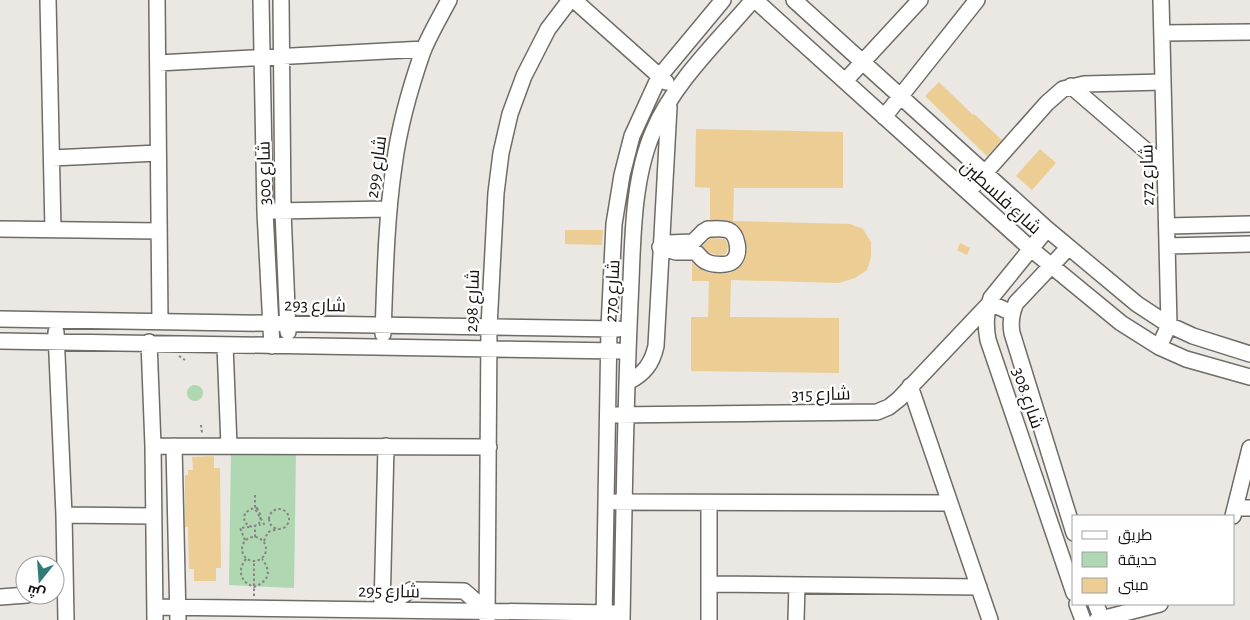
<svg xmlns="http://www.w3.org/2000/svg" width="1250" height="620" viewBox="0 0 1250 620" font-family="'Alegreya Sans',Cairo,sans-serif">
<rect width="100%" height="100%" fill="#ebe7e2"/>
<!-- green -->
<path fill="#aed7b2" d="M187 393a8 8 0 1 1 16 0a8 8 0 1 1-16 0Z
M231 450 296 451 294 588 229 585Z"/>
<!-- building -->
<path fill="#eccd94" d="M939 82 973 115 974 114 1002 140 987 156 925 96Z
M696 129 843 132V188H734L733 221 850 224 863 229 871 242V257L867 270 855 278 839 283 731 280 730 317 839 318V373L691 371V317H708L709 281H692V262L698 268 707 272 720 274 729 273 736 270 743 264 747 249 745 236 736 224 727 220H710V188L695 187Z
M1040 149 1056 163 1032 190 1016 176Z
M565 230H603L602 245 565 244Z
M711 238 725 239 728 246 726 254 717 255 708 252 702 246Z
M960 243 970 248 967 255 957 250Z
M214 456V468H220L221 568H216V581H194V569H189L188 527H185V475H188V470H193L192 457Z"/>
<g fill="none" stroke-linecap="round" stroke-linejoin="round">
<defs>
<path id="minor" d="M48 0 53 230
M157 0 160 322
M261 0 265 212 272 346
M281 0 283 211 288 332
M574 0 666 82
M755 0 1031 249 1121 323 1159 347 1186 359 1250 377
M794 0 1047 229 1137 304 1169 325 1193 336 1250 354
M1162 33 1250 32
M158 63 424 49
M845 81 920 0
M1071 86 1165 167
M884 117 977 0
M52 158 158 153
M968 192 1047 103 1063 89 1084 84 1163 82
M275 211 389 209
M1167 226 1250 224
M0 229 159 231
M708 229C714 229 722 228 728 230 738 234 741 254 733 261 728 266 713 265 707 262 701 260 700 255 695 252H676L660 247 668 243 693 242 703 232Z
M1047 229 991 298C986 313 985 324 988 340L1074 593
M1167 246 1250 244
M1068 248 1016 303C1011 314 1010 322 1012 333L1074 533
M0 319 618 329
M56 332 64 515 66 620
M383 334C385 278 386 221 394 166 399 127 410 88 423 51 430 34 440 17 449 0
M0 341 618 351
M149 342 153 446 155 620
M225 345 229 446
M1159 347 1169 325 1161 0
M628 382C644 374 652 364 656 346L669 107
M910 386 990 620
M616 415 877 412 889 407 899 399 990 303 1012 313
M153 446 489 447
M174 446 178 620
M616 502 950 503
M1235 508H1250
M64 515 153 516
M1233 516 1250 448
M709 584 979 587
M0 597 27 595
M1077 604 1083 620
M1096 604 1102 620
M155 607 614 613
M382 609 386 446
M382 609 411 590 464 591 487 611
M487 620 489 327 496 193 501 153 510 114 524 76 548 29 570 0
M604 620 609 328 614 224 622 175 632 136 659 77 723 0
M622 620C624 514 625 409 630 303 633 248 631 183 653 132 673 83 719 40 753 0
M709 620V503
M796 620 797 585
M1097 620 1160 604"/>
</defs>
<!-- minor casing -->
<use href="#minor" stroke="#6f6c67" stroke-width="18"/>
<!-- path -->
<path stroke="#878481" stroke-width="2" stroke-dasharray="2.5 2.5" stroke-linecap="butt" d="M179 356 185 360
M201 425 202 433
M255 495V509L264 524 259 525
M257 508 261 516 259 524 252 527 245 523 244 518 245 513 251 509Z
M269 519a10 10 0 1 1 20 0a10 10 0 1 1-20 0Z
M242 549a12 12 0 1 1 24 0a12 12 0 1 1-24 0Z
M255 537V526
M245 540 240 528 250 527
M264 541 268 532 278 529
M246 559C237 570 240 582 254 587 269 581 272 572 262 559
M254 596V562"/>
<!-- minor -->
<use href="#minor" stroke="#fff" stroke-width="15"/>
</g>
<g text-anchor="middle" stroke-width="4.5" stroke-linejoin="round" paint-order="stroke">
<!-- street labels -->
<g font-size="18" fill="#141311" stroke="#fff">
<text transform="translate(376 167) rotate(-82)" y="6">شارع 299</text>
<text transform="translate(264 173) rotate(-91)" y="6">شارع 300</text>
<text transform="translate(1147 175) rotate(-91)" y="6">شارع 272</text>
<text transform="translate(1001 197) rotate(42)" y="6">شارع فلسطين</text>
<text transform="translate(612 291) rotate(-87)" y="6">شارع 270</text>
<text transform="translate(472 301) rotate(-88)" y="6">شارع 298</text>
<text transform="translate(315 305) rotate(1)" y="6">شارع 293</text>
<text transform="translate(821 394) rotate(-1)" y="6">شارع 315</text>
<text transform="translate(1028 398) rotate(71)" y="6">شارع 308</text>
<text transform="translate(389 591) rotate(1)" y="6">شارع 295</text>
</g>
</g>
<!-- legend -->
<rect x="1072" y="515" width="162" height="90" fill="#ffffff" stroke="#a1a1a0"/>
<rect x="1082" y="531" width="25" height="8" fill="#ffffff" stroke="#a1a1a0"/>
<text x="1118" y="540" font-size="15" fill="#141311">طريق</text>
<rect x="1082" y="552" width="25" height="15" fill="#aed7b2" stroke="#a1a1a0"/>
<text x="1118" y="565" font-size="15" fill="#141311">حديقة</text>
<rect x="1082" y="578" width="25" height="15" fill="#eccd94" stroke="#a1a1a0"/>
<text x="1118" y="590" font-size="15" fill="#141311">مبنى</text>
<!-- north arrow -->
<g transform="translate(40 580) rotate(197)"><circle r="24" fill="#ffffff" stroke="#a1a1a0"/>
<path d="M0-4L9 19L0 12L-9 19Z" fill="#317a78"/>
<text y="-8" font-size="14" font-weight="bold" text-anchor="middle" fill="#141311">ش</text>
</g>
</svg>
